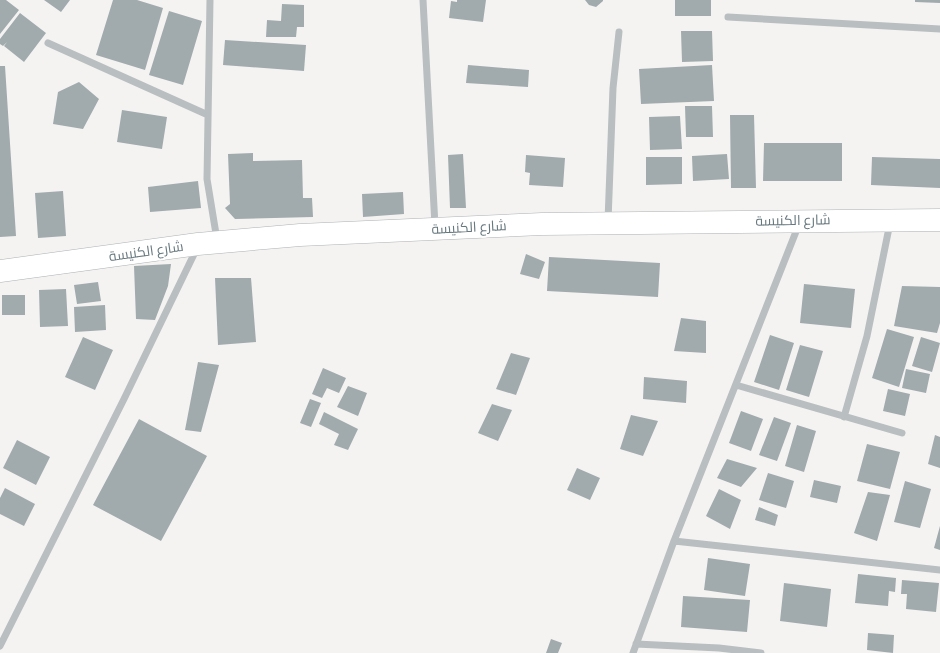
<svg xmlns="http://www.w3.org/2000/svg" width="940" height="653" viewBox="0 0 940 653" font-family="Manrope,Cairo,sans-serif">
<rect width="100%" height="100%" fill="#f4f3f1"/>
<!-- building -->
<path fill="#a1aaad" d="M0 0H6L19 10 0 34Z
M44 0H70L61 12Z
M113 0H137L163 8 145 70 96 55Z
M457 0H486L483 22 449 18 451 1 457 2Z
M585 0H603V1L596 7 589 5Z
M675 0H711V16H675Z
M915 0H940V3L915 2Z
M282 4 304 5V27H297L296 37H266L267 20 281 21Z
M169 11 202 21 183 85 149 75Z
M20 13 46 33 24 62 4 46 7 42 3 46 0 44V39Z
M681 31H712L713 61 682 62Z
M225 40 306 45 304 71 223 65Z
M468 65 529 70 528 87 466 83Z
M712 65 714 101 641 104 639 69Z
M0 66H5L16 236 0 237Z
M79 82 99 99 83 129 53 124 58 92Z
M685 106H712L713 137H686Z
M122 110 167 117 162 149 117 142Z
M730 115H754L756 188H731Z
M680 116 682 149 650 150 649 117Z
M764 143H842V181H763Z
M253 153V161L302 160 303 198H312L313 217 235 219 225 208 230 204 228 154Z
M463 154 466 208H450L448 155Z
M727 154 729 179 693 181 692 156Z
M526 155 565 158 563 187 529 185 530 173 525 172Z
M646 157H682V184L646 185Z
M872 157 940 159V188L871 185Z
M198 181 201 208 150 212 148 187Z
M63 191 66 236 38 238 35 193Z
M403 192 404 214 363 217 362 194Z
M526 254 545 262 539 279 520 274Z
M549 257 660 263 658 297 547 291Z
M171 264 168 286 155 320 136 319 134 266Z
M215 278H251L256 342 218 345Z
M98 282 101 301 77 304 74 285Z
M804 284 855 289 851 328 800 323Z
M902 286 940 287V323L937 333 894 326Z
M66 289 68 326 40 327 39 290Z
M2 295H25V315H2Z
M105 305 106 330 75 332 74 307Z
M681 318 706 321V353L674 351Z
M887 329 914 337 899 387 872 378Z
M770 335 794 343 779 390 754 382Z
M83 337 113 350 95 390 65 377Z
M921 337 940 343 932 372 912 366Z
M800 345 823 351 809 397 786 390Z
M511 353 530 358 516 395 496 389Z
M198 362 219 365 201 432 185 430Z
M323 368 346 378 339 393 327 388 322 398 312 394Z
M906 369 930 374 926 393 902 388Z
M644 377 687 381 686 403 643 399Z
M348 386 367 393 358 416 337 407Z
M888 389 910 394 905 416 883 411Z
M310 399 321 403 311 427 300 423Z
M492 404 512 410 498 441 478 433Z
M741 411 763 419 751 451 729 443Z
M324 412 358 429 348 450 334 445 339 434 319 424Z
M631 415 658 421 643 456 620 449Z
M774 417 791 423 777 461 759 455Z
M139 419 207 456 161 541 93 505Z
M797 425 816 431 804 472 785 466Z
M935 435 940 437V468L928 464Z
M17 440 50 457 36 485 3 468Z
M867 444 900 452 890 489 857 481Z
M727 459 757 468 741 487 717 478Z
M577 468 600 478 590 500 567 490Z
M768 473 794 481 786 508 759 500Z
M814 480 841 486 837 503 810 497Z
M905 481 931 489 920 528 894 522Z
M5 488 35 504 24 526 0 514V498Z
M719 489 741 500 730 529 706 516Z
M868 492 890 495 877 541 854 533Z
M759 507 778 515 775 526 755 520Z
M940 526V550L934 548Z
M708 558 750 564 745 596 704 590Z
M858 574 896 578 895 592 889 591 888 606 855 603Z
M902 580 939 583 936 612 906 609 907 594H901Z
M784 583 831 589 827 627 780 621Z
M683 596 750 600 747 632 681 627Z
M868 633 894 635 893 653 867 650Z
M551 639 562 643 558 653H546Z"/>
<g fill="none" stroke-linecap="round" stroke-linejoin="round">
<defs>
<path id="major" d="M0 271 198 244 300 235 542 224 940 220"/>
</defs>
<!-- major casing -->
<use href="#major" stroke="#adb2b4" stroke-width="23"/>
<!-- minor -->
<path stroke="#b9bec0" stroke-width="7" d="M210 0 207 179 217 240
M423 0 435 226
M728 17 940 29
M48 43 208 115
M608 221 613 88 619 32
M736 385 902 433
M844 417 867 336 890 223
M674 541 940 570
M636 644 719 648 761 653
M0 646 124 399 197 248
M633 653 674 541 799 224"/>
<!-- major -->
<use href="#major" stroke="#fff" stroke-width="22"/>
</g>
<g text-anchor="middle" stroke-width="4" stroke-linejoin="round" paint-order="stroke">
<!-- street labels -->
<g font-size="14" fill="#67777e" stroke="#fff">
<text transform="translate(793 220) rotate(-1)" y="5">شارع الكنيسة</text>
<text transform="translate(469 227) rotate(-3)" y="5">شارع الكنيسة</text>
<text transform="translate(146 251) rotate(-8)" y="5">شارع الكنيسة</text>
</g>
</g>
</svg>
